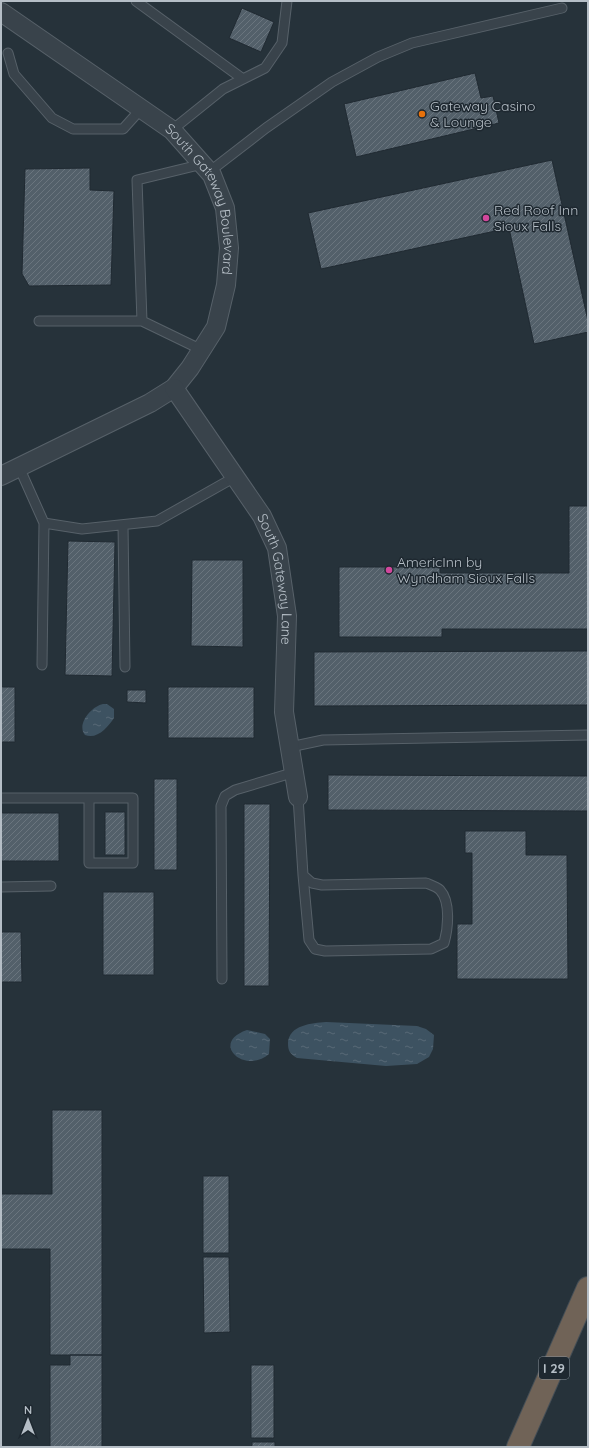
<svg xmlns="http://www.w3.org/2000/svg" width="589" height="1448" viewBox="0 0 589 1448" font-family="Quicksand,sans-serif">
<defs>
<pattern id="water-ripples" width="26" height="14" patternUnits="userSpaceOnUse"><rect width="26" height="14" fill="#3d5261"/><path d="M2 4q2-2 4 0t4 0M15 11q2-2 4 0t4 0" fill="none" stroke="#576976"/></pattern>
<pattern id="building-hatch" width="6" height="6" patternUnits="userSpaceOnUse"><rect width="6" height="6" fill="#53606a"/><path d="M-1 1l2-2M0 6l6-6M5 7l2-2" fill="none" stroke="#6a757e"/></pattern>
</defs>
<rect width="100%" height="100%" fill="#26323a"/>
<!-- water -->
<path fill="url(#water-ripples)" d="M103 704H107L114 709V718C108 727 97 740 85 735 76 724 92 706 103 704Z
M326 1022 417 1026 426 1029 434 1035 433 1049 429 1057 417 1064 386 1066 297 1058C290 1054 288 1051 288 1043 289 1025 312 1023 326 1022Z
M247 1030 265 1034 270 1039 269 1054C245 1075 209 1043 247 1030Z"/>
<!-- building -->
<path fill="url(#building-hatch)" stroke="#202a32" d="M242 8 274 22 261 52 229 38Z
M475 73 481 98 493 96 499 123 356 157 344 104Z
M552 160 588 321V332L534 344 509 228 321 269 308 213Z
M90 168V190L114 191 111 285 29 286 22 274 25 169Z
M569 506H588V629H442V637H339V567H440V573H569Z
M68 541 115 542 112 676 65 675Z
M192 560H243V647L191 646Z
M588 651V705L314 706V652Z
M1 687H15V742H1Z
M168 687H254V738H168Z
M127 690H146V703L127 702Z
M328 775 588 776V811L328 810Z
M154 779H177V870H154Z
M244 804H270L269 986H244Z
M105 812H125V855H105Z
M1 813H59V861H1Z
M465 831H526V855H567L568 979H457V924H472V853H465Z
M103 892H154V975H103Z
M1 932H21L22 982H1Z
M52 1110H102V1355H50V1249H1V1194H52Z
M203 1176H229V1253H203Z
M203 1257H229L230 1332 204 1333Z
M70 1355H102V1447H50V1365H70Z
M251 1365H274V1438H251Z
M252 1442H275V1447H252Z"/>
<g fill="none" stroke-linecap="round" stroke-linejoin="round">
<defs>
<path id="lane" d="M136 1 243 79
M8 53 14 74 52 118 73 129H123L141 109
M172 130 223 89 265 68 282 43 287 1
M209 172 266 128 332 82 378 57 412 43 562 8
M39 321H142
M202 350 142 321 137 180 203 164
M19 467 44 523 82 529 157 521 235 477
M123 525 125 667
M42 665 44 523
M290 747 323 740 588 735
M298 797 303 875 309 940 315 949 325 951 431 949 444 943C448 929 451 902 440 890 437 887 431 885 426 883L322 885 312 883 303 875
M1 798H133V863H89V798
M1 887 51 886
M222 979 221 806 225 796 235 790 295 772"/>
<g id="street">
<path id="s1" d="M1 12 172 130 212 175 225 208 229 248 226 285 216 327 190 368 174 388 150 403 1 476"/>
<path id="s2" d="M174 388 262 516 277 548 287 616 284 712 298 797"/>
</g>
<path id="highway" d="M518 1447 588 1288"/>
</defs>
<!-- lane casing -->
<use href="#lane" stroke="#576169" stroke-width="11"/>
<!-- street casing -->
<use href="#street" stroke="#576169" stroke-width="20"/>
<!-- highway casing -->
<use href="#highway" stroke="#444e56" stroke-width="24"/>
<!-- lane -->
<use href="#lane" stroke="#39434b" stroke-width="9"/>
<!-- street -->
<use href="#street" stroke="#39434b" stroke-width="18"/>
<!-- highway -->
<use href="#highway" stroke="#706357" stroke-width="22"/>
</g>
<!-- markers -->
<circle fill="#e8710a" stroke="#1e2830" stroke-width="1.5" cx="422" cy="114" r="4"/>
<g fill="#d1479c" stroke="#1e2830" stroke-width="1.5">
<circle cx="486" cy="218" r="4"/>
<circle cx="389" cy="570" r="4"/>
</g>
<g text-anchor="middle" stroke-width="3" stroke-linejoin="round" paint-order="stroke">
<!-- shield labels -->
<rect fill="#1e2830" stroke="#889199" stroke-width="1" x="539" y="1357" width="30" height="22" rx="3"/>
<g font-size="13" font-weight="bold" fill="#b5bec6">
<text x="554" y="1373">I 29</text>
</g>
<!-- poi labels -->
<g font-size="14" fill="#b5bec6" stroke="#1e2830" text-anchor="start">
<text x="430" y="111">Gateway Casino<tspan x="430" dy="16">&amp; Lounge</tspan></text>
<text x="494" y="215">Red Roof Inn<tspan x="494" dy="16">Sioux Falls</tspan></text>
<text x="397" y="567">AmericInn by<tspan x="397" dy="16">Wyndham Sioux Falls</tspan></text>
</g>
<!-- street labels -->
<g font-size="14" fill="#b5bec6" stroke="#1e2830">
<text dy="5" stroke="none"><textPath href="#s1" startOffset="286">South Gateway Boulevard</textPath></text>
<text dy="5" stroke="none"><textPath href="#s2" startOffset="221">South Gateway Lane</textPath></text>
</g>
</g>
<!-- border -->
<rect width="589" height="1448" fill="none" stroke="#b5bec6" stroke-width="4"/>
<!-- north arrow -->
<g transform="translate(28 1420)" stroke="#1e2830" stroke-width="3" paint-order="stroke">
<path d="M0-3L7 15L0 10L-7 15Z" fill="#b5bec6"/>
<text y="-6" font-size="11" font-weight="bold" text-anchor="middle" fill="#b5bec6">N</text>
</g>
</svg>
